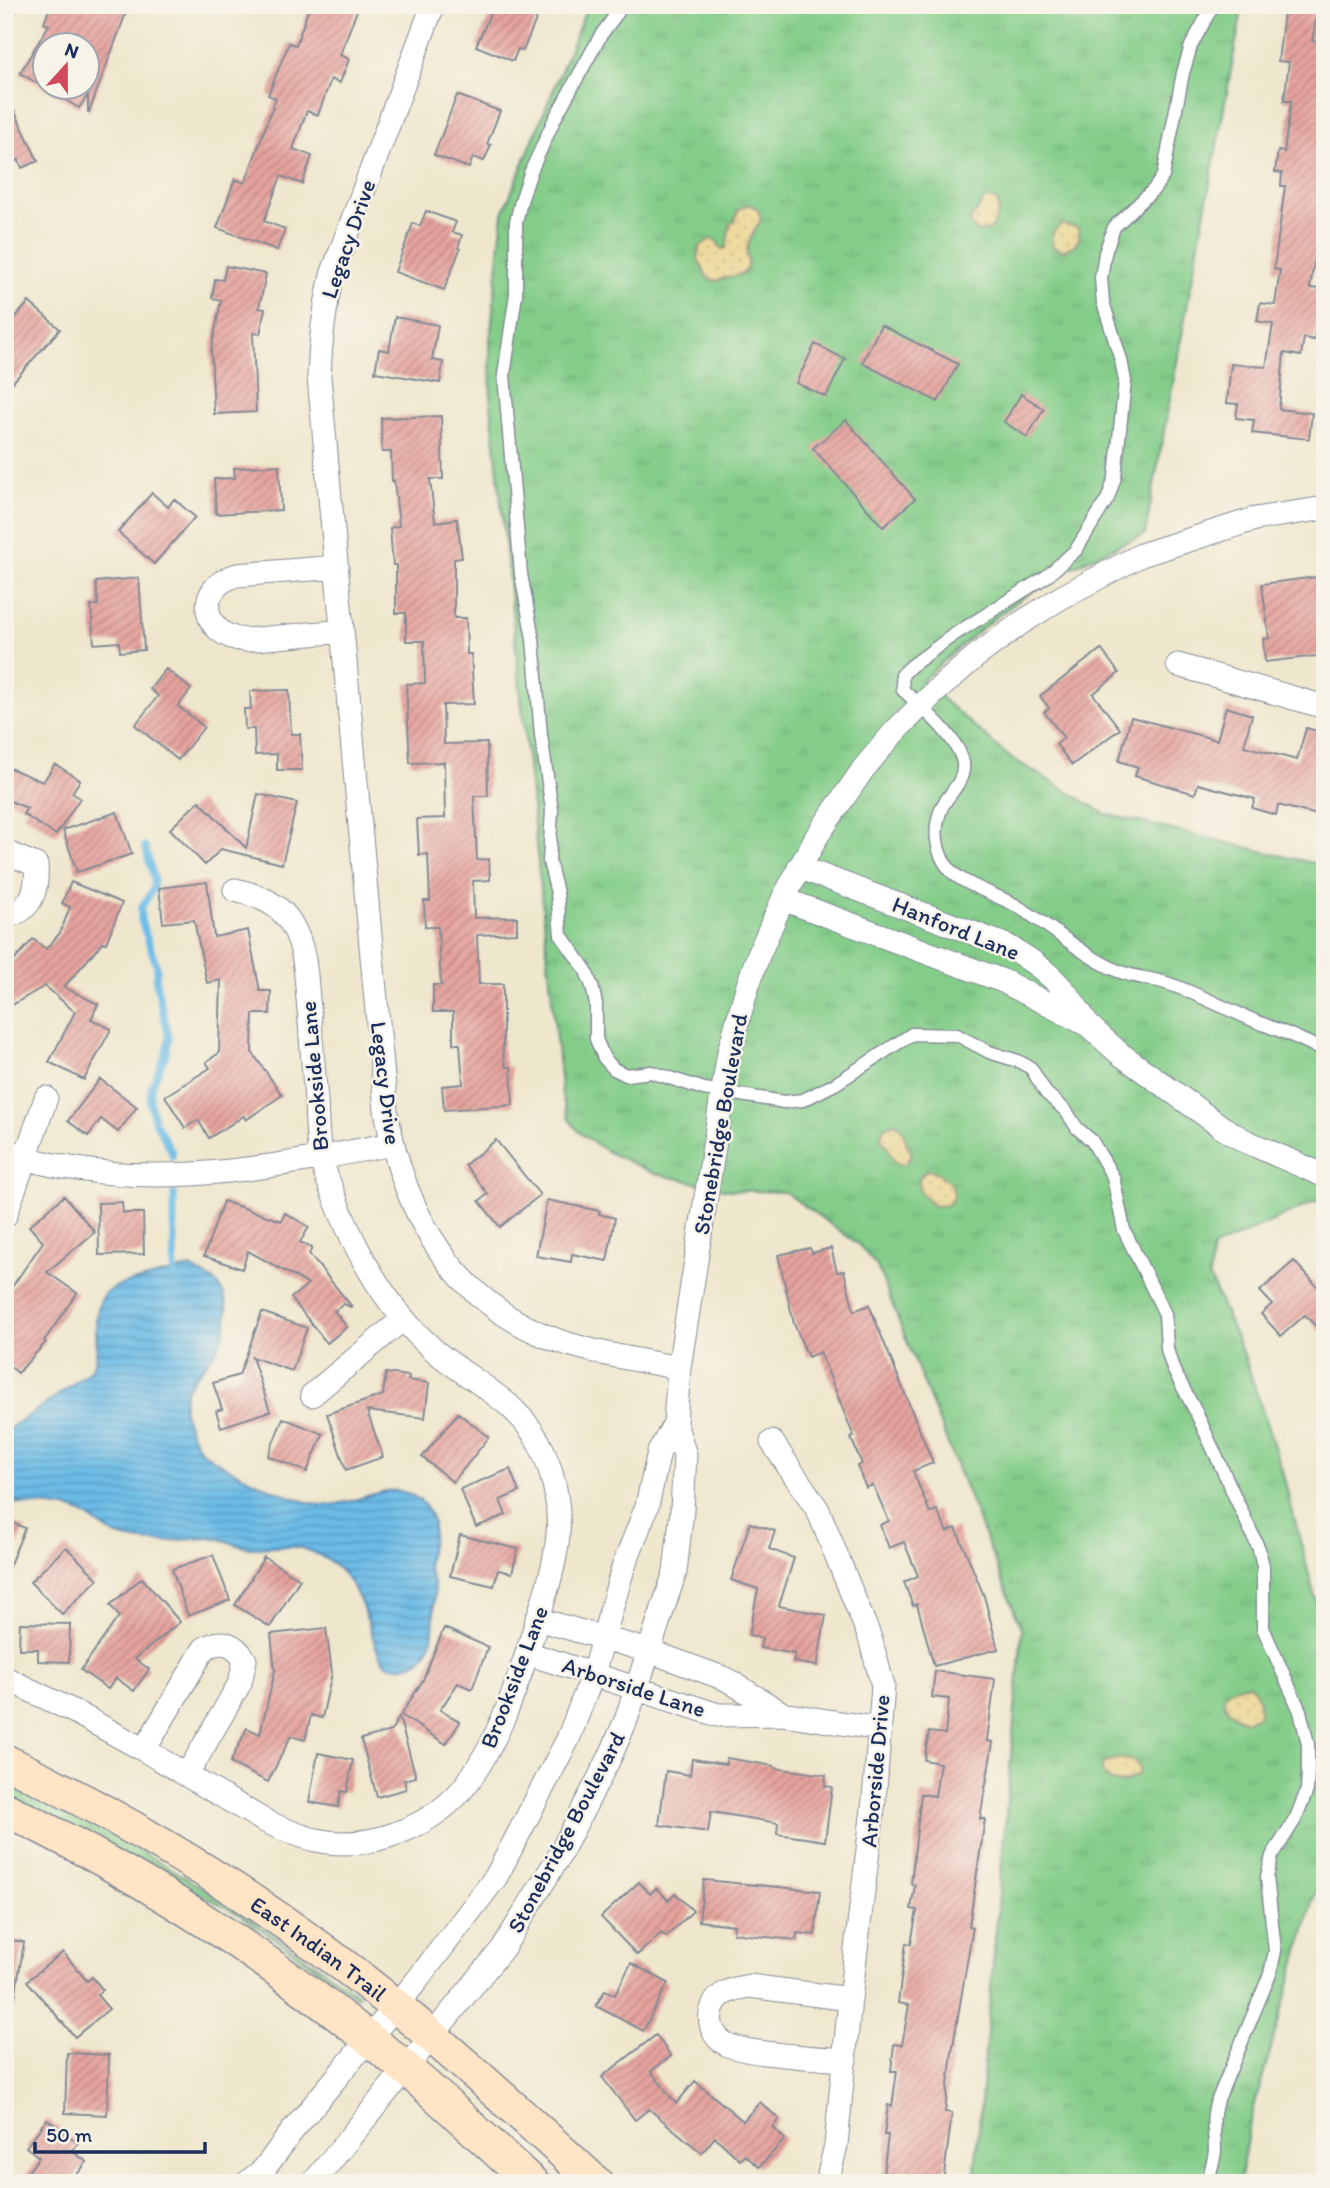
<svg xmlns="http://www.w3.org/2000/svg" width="1330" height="2188" viewBox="0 0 1330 2188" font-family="Itim,sans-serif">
<defs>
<pattern id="grass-tufts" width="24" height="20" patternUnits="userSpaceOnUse" patternTransform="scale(1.75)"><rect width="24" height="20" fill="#83cd89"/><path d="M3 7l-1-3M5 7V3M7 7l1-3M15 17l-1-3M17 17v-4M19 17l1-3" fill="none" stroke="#71b079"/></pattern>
<pattern id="sand-dots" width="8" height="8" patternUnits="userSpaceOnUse" patternTransform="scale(1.75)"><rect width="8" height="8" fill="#eeda9e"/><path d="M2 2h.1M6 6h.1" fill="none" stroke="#ccbb8a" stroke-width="1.8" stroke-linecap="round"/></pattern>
<pattern id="water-rules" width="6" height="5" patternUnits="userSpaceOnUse" patternTransform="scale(1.75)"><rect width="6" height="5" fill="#6cbce7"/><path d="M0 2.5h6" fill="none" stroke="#5899be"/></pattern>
<pattern id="building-hatch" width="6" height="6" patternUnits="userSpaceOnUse" patternTransform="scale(1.75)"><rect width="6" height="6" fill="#e6a39d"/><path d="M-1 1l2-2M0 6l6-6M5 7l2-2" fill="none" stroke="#ba8583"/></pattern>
</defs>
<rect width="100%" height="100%" fill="#f7f3e8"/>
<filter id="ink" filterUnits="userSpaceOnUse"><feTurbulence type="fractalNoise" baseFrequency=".0143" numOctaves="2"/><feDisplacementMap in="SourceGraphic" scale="14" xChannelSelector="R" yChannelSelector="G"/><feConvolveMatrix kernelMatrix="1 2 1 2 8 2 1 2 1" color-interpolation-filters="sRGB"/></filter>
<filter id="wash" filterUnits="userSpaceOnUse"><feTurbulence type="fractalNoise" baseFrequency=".00686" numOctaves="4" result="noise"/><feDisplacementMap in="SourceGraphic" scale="28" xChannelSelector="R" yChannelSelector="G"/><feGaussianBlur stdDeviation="1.57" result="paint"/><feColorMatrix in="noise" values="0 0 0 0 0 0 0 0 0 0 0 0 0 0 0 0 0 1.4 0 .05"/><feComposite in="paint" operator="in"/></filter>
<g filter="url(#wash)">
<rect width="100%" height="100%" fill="#efe7cd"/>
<!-- grass -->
<path fill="url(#grass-tufts)" stroke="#4f7e74" stroke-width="2" d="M588 5H1243L1145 534C1124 543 1102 552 1081 563 1022 592 970 636 922 681L1008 756 1106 814 1325 866V1197L1213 1248 1209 1276 1246 1361 1281 1467 1316 1602 1325 1657V1860L1250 2121 1239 2183H974L1022 1630 877 1266 858 1244 785 1192 728 1190 653 1173 606 1151 579 1132 569 1119 562 1097 491 405 490 341 503 213Z
M5 1776 67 1807 228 1903 358 1994 356 1997 239 1914 5 1794Z
M445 2079 543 2169 560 2183H552L442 2082Z"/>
<!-- sand -->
<path fill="url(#sand-dots)" stroke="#84847e" stroke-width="2" d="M985 199H992L997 202 999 212 992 229 978 232 971 226 970 221Z
M747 205H752L758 210 761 219C756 229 749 238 747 250 746 257 751 264 745 271 739 277 726 276 718 281L708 279 698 259 699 247 710 239 716 240 721 249 726 248 730 223 734 222 738 210Z
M1062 224 1079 228V239L1075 245 1063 251 1052 246C1050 236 1053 230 1062 224Z
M895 1123C907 1129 904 1144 912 1154L906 1164H898C888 1157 891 1147 880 1138L884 1127Z
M926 1170 935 1171 952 1184 954 1196 948 1205 934 1206 919 1191V1178Z
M1248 1684C1258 1690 1263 1707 1257 1717L1246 1721C1236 1718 1216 1705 1227 1692 1228 1689 1244 1685 1248 1684Z
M1117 1758 1134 1761 1140 1768 1138 1775 1123 1783 1111 1781 1102 1773V1764Z"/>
<!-- water -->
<path fill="url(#water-rules)" stroke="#4476a2" stroke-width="2" d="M191 1268C199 1273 208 1277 215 1282 232 1297 228 1328 219 1345 204 1375 173 1382 187 1423 191 1433 195 1446 203 1452 224 1468 300 1506 326 1505 346 1505 366 1495 386 1491 410 1487 435 1506 433 1532 433 1544 427 1553 428 1565 428 1573 433 1579 434 1587 435 1594 434 1602 434 1609 434 1627 434 1656 414 1663 406 1666 395 1669 387 1664 380 1659 376 1648 374 1640 361 1601 353 1570 313 1552 294 1543 272 1548 252 1548 239 1548 227 1539 214 1538 188 1537 163 1545 136 1540 130 1539 121 1538 115 1535 102 1529 91 1516 77 1511 55 1503 28 1507 5 1501V1430C19 1423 85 1378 92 1367 99 1355 96 1338 96 1324 97 1288 114 1286 144 1279 159 1275 175 1271 191 1268Z"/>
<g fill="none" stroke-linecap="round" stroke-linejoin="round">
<!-- stream -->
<path stroke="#6cbce7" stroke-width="7" d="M145 846 154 879 153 889 141 908V920L157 967 156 983 169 1037 166 1053 151 1088 150 1103 155 1122 172 1152V1156
M174 1194V1272"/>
</g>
<g id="blocks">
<!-- building -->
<path fill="url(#building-hatch)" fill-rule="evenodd" d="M51 5H115L127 10 89 112H88V95L79 108 20 73 49 25 44 23ZM46 46H88V88H46Z
M310 5H359L340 55 349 59 340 83 331 79 318 115 307 111 293 149 312 156 302 184 281 176 264 221 285 229 277 250 217 228 235 179 245 183 276 98 268 95 289 43 296 45Z
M494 5H542L523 51 518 49 513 61 476 46Z
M1285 5H1319L1312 41 1325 43V99L1322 121 1325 122V229L1322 251 1316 250 1310 288 1322 289 1314 340 1304 338 1301 356 1284 353 1279 409 1312 413 1309 439 1252 433 1254 420 1236 418 1238 404 1227 403 1231 364 1266 367 1273 324 1257 321 1260 303 1275 305 1280 270 1274 269 1285 186H1281L1282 173 1275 172 1278 151 1284 152 1291 101H1284L1289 62 1278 61Z
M5 91 38 161 22 168 19 160 5 167Z
M457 95 500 111 487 144 491 145 484 161 473 157 469 168 434 155Z
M426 211 456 222 452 232 462 235 458 248 460 249 444 290 395 272 413 223 420 226Z
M226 266 266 274 259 308 265 309 260 334 253 333 256 412 214 414 211 351 221 300 212 298 215 279 223 280Z
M29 302 60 329 5 391V329Z
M395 317 438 325 432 360 443 362 440 383 375 372 379 349 389 351Z
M881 325 958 364 938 402 862 363Z
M815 344 845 359 826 397 796 383Z
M1021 394 1044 409 1027 437 1004 422Z
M441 416 443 479H430L435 522 457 519 462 558 454 559V618H466L467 654H471L474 704 443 705 444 744 487 743 488 796H474L477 860 489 859 490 880 473 881 474 918 517 917V933L477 935 479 984H503V1054L506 1067H511L513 1105 444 1110 442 1086 463 1084 460 1044H453V1012H433V985H441L438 927H425L424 901H430L428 854 419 855 417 819 445 818 444 762 410 763 406 684 425 683 424 641H406V613H396V565H393L390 528 399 526 394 480 392 481 391 452H382L381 418Z
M846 420 915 499 883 527 813 448Z
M279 465 281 510 216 514 214 479 235 478 234 468Z
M152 493 168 507 174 499 195 517 154 564 118 532Z
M1325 576V604L1319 605 1325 655 1265 662 1263 639 1269 638 1262 584Z
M139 578 144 650 120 652 119 642 94 644 91 606 98 605 96 582Z
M1101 649 1119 673 1093 694 1120 729 1072 765 1056 744 1064 738 1044 712 1049 708 1040 696Z
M166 669 191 689 178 706 204 727 178 760 135 725 158 696 150 689Z
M289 690 291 734H300L302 770H277V754L255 755 254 729H245L244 709H251L250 691Z
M1226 707 1252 715 1244 746 1297 760 1306 728 1325 733V817L1278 805 1276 815 1252 808 1255 799 1198 784 1195 794 1135 776 1138 767 1119 761 1131 717 1217 740Z
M55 764 80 780 72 793 80 798 56 835 23 814 27 808 5 799V766L43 782Z
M258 794 297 803 282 864 221 849 205 865 170 829 199 801 246 848Z
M117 812 132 854 77 872 63 830Z
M71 882 122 903 106 943 103 942 64 987 98 1004 91 1019 111 1029 84 1080 49 1062 75 1012 45 986 5 1009V971L33 939 46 949 60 933 70 907 62 903Z
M207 882 214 937 248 930 260 991H271L270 1014H253L252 1052 282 1095 246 1120 244 1116 209 1138 198 1120 185 1128 165 1096 210 1068 206 1062 219 1053 221 980 207 983 194 920 163 923 159 888Z
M100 1079 137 1107 118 1132 101 1119 88 1136 68 1121Z
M496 1140 540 1195 500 1227 479 1201 488 1194 465 1165Z
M64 1196 95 1232 47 1272 77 1293 44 1341 46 1342 18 1373 5 1362V1297L43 1242 29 1226Z
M547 1200 600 1211 599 1214 615 1218 607 1261 572 1254 571 1262 536 1256Z
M223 1201 281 1221 285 1213 309 1227 300 1242 312 1248 309 1254 353 1308 344 1304 334 1311 347 1327 327 1343 291 1298 308 1284 248 1251 242 1269 204 1256Z
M122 1202 123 1213H143L144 1254 99 1255 98 1203Z
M810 1248 812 1253 831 1248 837 1272 844 1271 854 1311 869 1305 933 1463 913 1471 930 1513 937 1510 947 1532 956 1528 984 1596 998 1649 934 1666 917 1604 913 1606 904 1582 918 1576 904 1542 889 1548 880 1525 889 1521 873 1485 866 1488 857 1466 862 1464 851 1438 854 1437 820 1352 808 1357 794 1324 778 1255Z
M1294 1261 1325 1295V1336L1305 1315 1281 1336 1261 1314 1272 1304 1260 1291Z
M262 1312 307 1328 292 1371 252 1357 270 1411 221 1427 216 1411 222 1409 213 1383 239 1375Z
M386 1373 409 1376 408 1380 429 1383 425 1418 367 1411 383 1457 346 1470 327 1414 383 1395Z
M458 1413 489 1437 453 1482 422 1457Z
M283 1418 323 1434 307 1472 268 1456Z
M510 1469 519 1492 500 1500 506 1515 476 1527 460 1489Z
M5 1520 25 1528 5 1576Z
M750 1523 775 1531 769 1549 794 1558 779 1606 826 1615 817 1666 793 1662 795 1654 760 1648 762 1638 749 1635 758 1589 731 1580Z
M460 1535 518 1549 512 1573 498 1570 494 1586 450 1576Z
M66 1547 98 1579 62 1614 30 1582Z
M213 1555 230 1600 188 1616 172 1569Z
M264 1557 300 1579 270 1627 235 1605Z
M142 1578 180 1622 135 1659 149 1669 134 1691 116 1678 108 1689 81 1670 119 1616 110 1605Z
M20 1623 70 1624 69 1662 38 1661V1649H19Z
M326 1628 332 1673 322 1718 311 1715 305 1740 291 1736 268 1782 230 1763 247 1728 260 1734 275 1671 271 1634Z
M444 1628 488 1647 472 1689 458 1683 440 1710 460 1722 446 1744 401 1715 423 1680Z
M935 1671 995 1679 987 1741 993 1742 980 1819H985L969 1926 973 1927 952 2052 945 2112 952 2113 943 2183H882L888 2135H884L888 2105 892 2106 897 2071H891L894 2044 902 2045 909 2005 898 2003 906 1943 911 1944 917 1910 911 1909 915 1885 911 1884 921 1794 935 1796 940 1763 924 1760 929 1732 945 1734 949 1699 932 1697Z
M399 1717 416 1777 404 1780 406 1789 377 1797 361 1739 391 1731Z
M318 1753 353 1760 347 1792 341 1791 338 1807 309 1802Z
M727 1758 774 1766V1768L826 1775 825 1786 832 1787 825 1841 777 1834 778 1823 711 1812 708 1832 659 1825 666 1771 690 1775 692 1759 726 1764Z
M704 1880 820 1891 815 1935 797 1933 796 1940 757 1936 733 1933 734 1925 699 1921Z
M639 1882 650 1894 656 1888 668 1900 675 1893 693 1911 666 1937 661 1933 637 1955 601 1917Z
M5 1939 24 1942 15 1998 5 1997Z
M63 1952 87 1981 92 1977 103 1990 97 1995 109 2009 75 2037 27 1981Z
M631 1963 668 1983 643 2031 596 2006 605 1990 615 1995Z
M656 2035 671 2056 651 2071 676 2104 695 2081 743 2121 760 2102 779 2119 772 2127 785 2139 759 2167 745 2155 740 2160 715 2137 702 2153 649 2109 635 2120 602 2077Z
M67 2053 109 2055 107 2115 65 2113Z
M47 2119 78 2143 72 2151 87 2162 70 2183H20L39 2157 26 2147Z"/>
</g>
</g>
<g filter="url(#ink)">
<use href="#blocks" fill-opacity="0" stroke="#858b96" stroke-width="2"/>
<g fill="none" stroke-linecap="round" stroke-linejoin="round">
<defs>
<path id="lane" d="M623 5 601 35 555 118 531 171 521 201 516 222V294L504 375 521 574 533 639 541 735 552 810 549 861 557 893 561 935 585 969 592 986 596 1004V1039L604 1058 614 1069 626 1075 651 1072 704 1089 784 1102 803 1100 835 1084 912 1034 957 1035 989 1052 1018 1061 1031 1068 1046 1093 1066 1111 1077 1128 1092 1141 1113 1177 1124 1230 1165 1314 1167 1349 1173 1369 1196 1412 1259 1549 1263 1566V1628L1300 1711 1308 1744V1771L1307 1790 1296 1818 1272 1856 1267 1877 1275 1951 1270 1974 1216 2104C1211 2120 1215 2133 1215 2149 1215 2160 1209 2171 1209 2183
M1213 5 1191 46 1183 73 1163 176 1154 189 1114 227 1105 253 1101 278 1103 302 1121 360 1125 381 1115 477 1108 498 1076 550 1047 576 952 636 910 667 902 675 903 690C921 707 959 738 963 763 965 781 951 791 943 805 933 825 934 852 950 870 962 884 997 895 1015 905 1050 925 1081 955 1118 971 1135 978 1152 978 1169 984 1193 992 1214 1003 1237 1013 1266 1027 1298 1035 1325 1052"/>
<path id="street" d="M433 5 332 275C324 310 320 342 319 377L386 1110C403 1214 455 1305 559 1341 598 1354 639 1360 679 1368
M5 7 6 5
M337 567 237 575C194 587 200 637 246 640L342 631
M1178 665 1325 707
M5 852 36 865C38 889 32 912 5 916
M799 867 1007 946C1043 966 1065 986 1086 1022
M783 899 1003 981 1088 1025 1119 1053 1223 1128 1245 1141 1325 1176
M5 1149C28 1161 52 1165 77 1169 182 1186 289 1164 392 1144
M5 1216 46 1098
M312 1395 403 1319
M772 1442 818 1510 870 1638 883 1686 874 1800 850 1999 836 2145 827 2183
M537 1619 649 1651 726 1679 783 1714
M527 1653 718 1715 783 1714 880 1729
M5 1678 75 1712 144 1750 263 1820C280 1828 298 1836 316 1840 370 1852 436 1826 468 1782 499 1739 517 1686 532 1637 553 1569 573 1523 544 1453 523 1402 474 1384 435 1351 381 1304 350 1241 326 1175 317 1151 317 1125 316 1100 313 1066 311 1032 308 999 306 974 305 947 292 925 280 903 257 895 235 890
M144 1750 204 1649C221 1638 235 1643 245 1660L240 1683 187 1775
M845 2060C820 2058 743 2054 726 2044 712 2037 707 2020 713 2006 720 1991 734 1989 749 1986L850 1999
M247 2183 264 2169 293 2130 415 1983 496 1877 568 1739 593 1674 623 1568 647 1506 659 1452 675 1423
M313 2183 503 1948 558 1858 610 1757 626 1720 675 1572 682 1510 685 1455 675 1423 679 1368 729 1052 747 988 758 956 783 899 817 836 864 768 896 730 935 692 975 657 1021 623 1062 597 1141 555 1255 519 1325 508"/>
<g id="secondary">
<path id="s1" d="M5 1761C141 1826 280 1912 397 2007 465 2063 531 2123 596 2183"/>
<path d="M5 1809C148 1878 284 1967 406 2069 449 2105 490 2145 532 2183"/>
</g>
</defs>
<!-- lane casing -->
<use href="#lane" stroke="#858b96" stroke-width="15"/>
<!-- street casing -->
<use href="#street" stroke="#858b96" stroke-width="25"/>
<!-- secondary casing -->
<use href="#secondary" stroke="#858b96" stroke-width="36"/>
<!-- lane -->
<use href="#lane" stroke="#fff" stroke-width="12"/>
<!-- street -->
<use href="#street" stroke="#fff" stroke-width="23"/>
<!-- secondary -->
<use href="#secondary" stroke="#ffe4c6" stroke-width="33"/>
</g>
</g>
<g text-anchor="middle" stroke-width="5" stroke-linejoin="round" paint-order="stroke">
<!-- street labels -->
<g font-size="23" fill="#1b2f5e" stroke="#f7f3e8">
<text transform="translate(348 239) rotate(-71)" y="8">Legacy Drive</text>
<text transform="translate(956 928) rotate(22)" y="8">Hanford Lane</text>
<text transform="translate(314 1076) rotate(-95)" y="8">Brookside Lane</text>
<text transform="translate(386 1083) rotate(83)" y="8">Legacy Drive</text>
<text transform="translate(720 1124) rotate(-80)" y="8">Stonebridge Boulevard</text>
<text transform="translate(514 1677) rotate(-69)" y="8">Brookside Lane</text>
<text transform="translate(634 1687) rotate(18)" y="8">Arborside Lane</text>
<text transform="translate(875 1771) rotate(-85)" y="8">Arborside Drive</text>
<text transform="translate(566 1832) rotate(-62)" y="8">Stonebridge Boulevard</text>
<text dy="8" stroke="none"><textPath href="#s1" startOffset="366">East Indian Trail</textPath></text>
</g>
</g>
<!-- margin -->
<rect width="1330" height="2188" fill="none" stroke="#f7f3e8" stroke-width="28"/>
<!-- north arrow -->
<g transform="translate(66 66) rotate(21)"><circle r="33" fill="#f7f3e8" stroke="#9fa5b1" stroke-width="2"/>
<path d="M0-5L12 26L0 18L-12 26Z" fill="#d1495b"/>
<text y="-10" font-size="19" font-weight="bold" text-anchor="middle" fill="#1b2f5e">N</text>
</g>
<!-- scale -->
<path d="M35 2142v10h170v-10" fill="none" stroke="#1b2f5e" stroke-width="3.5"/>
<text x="46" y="2142" font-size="21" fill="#1b2f5e" stroke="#f7f3e8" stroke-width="5" paint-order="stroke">50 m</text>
</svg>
